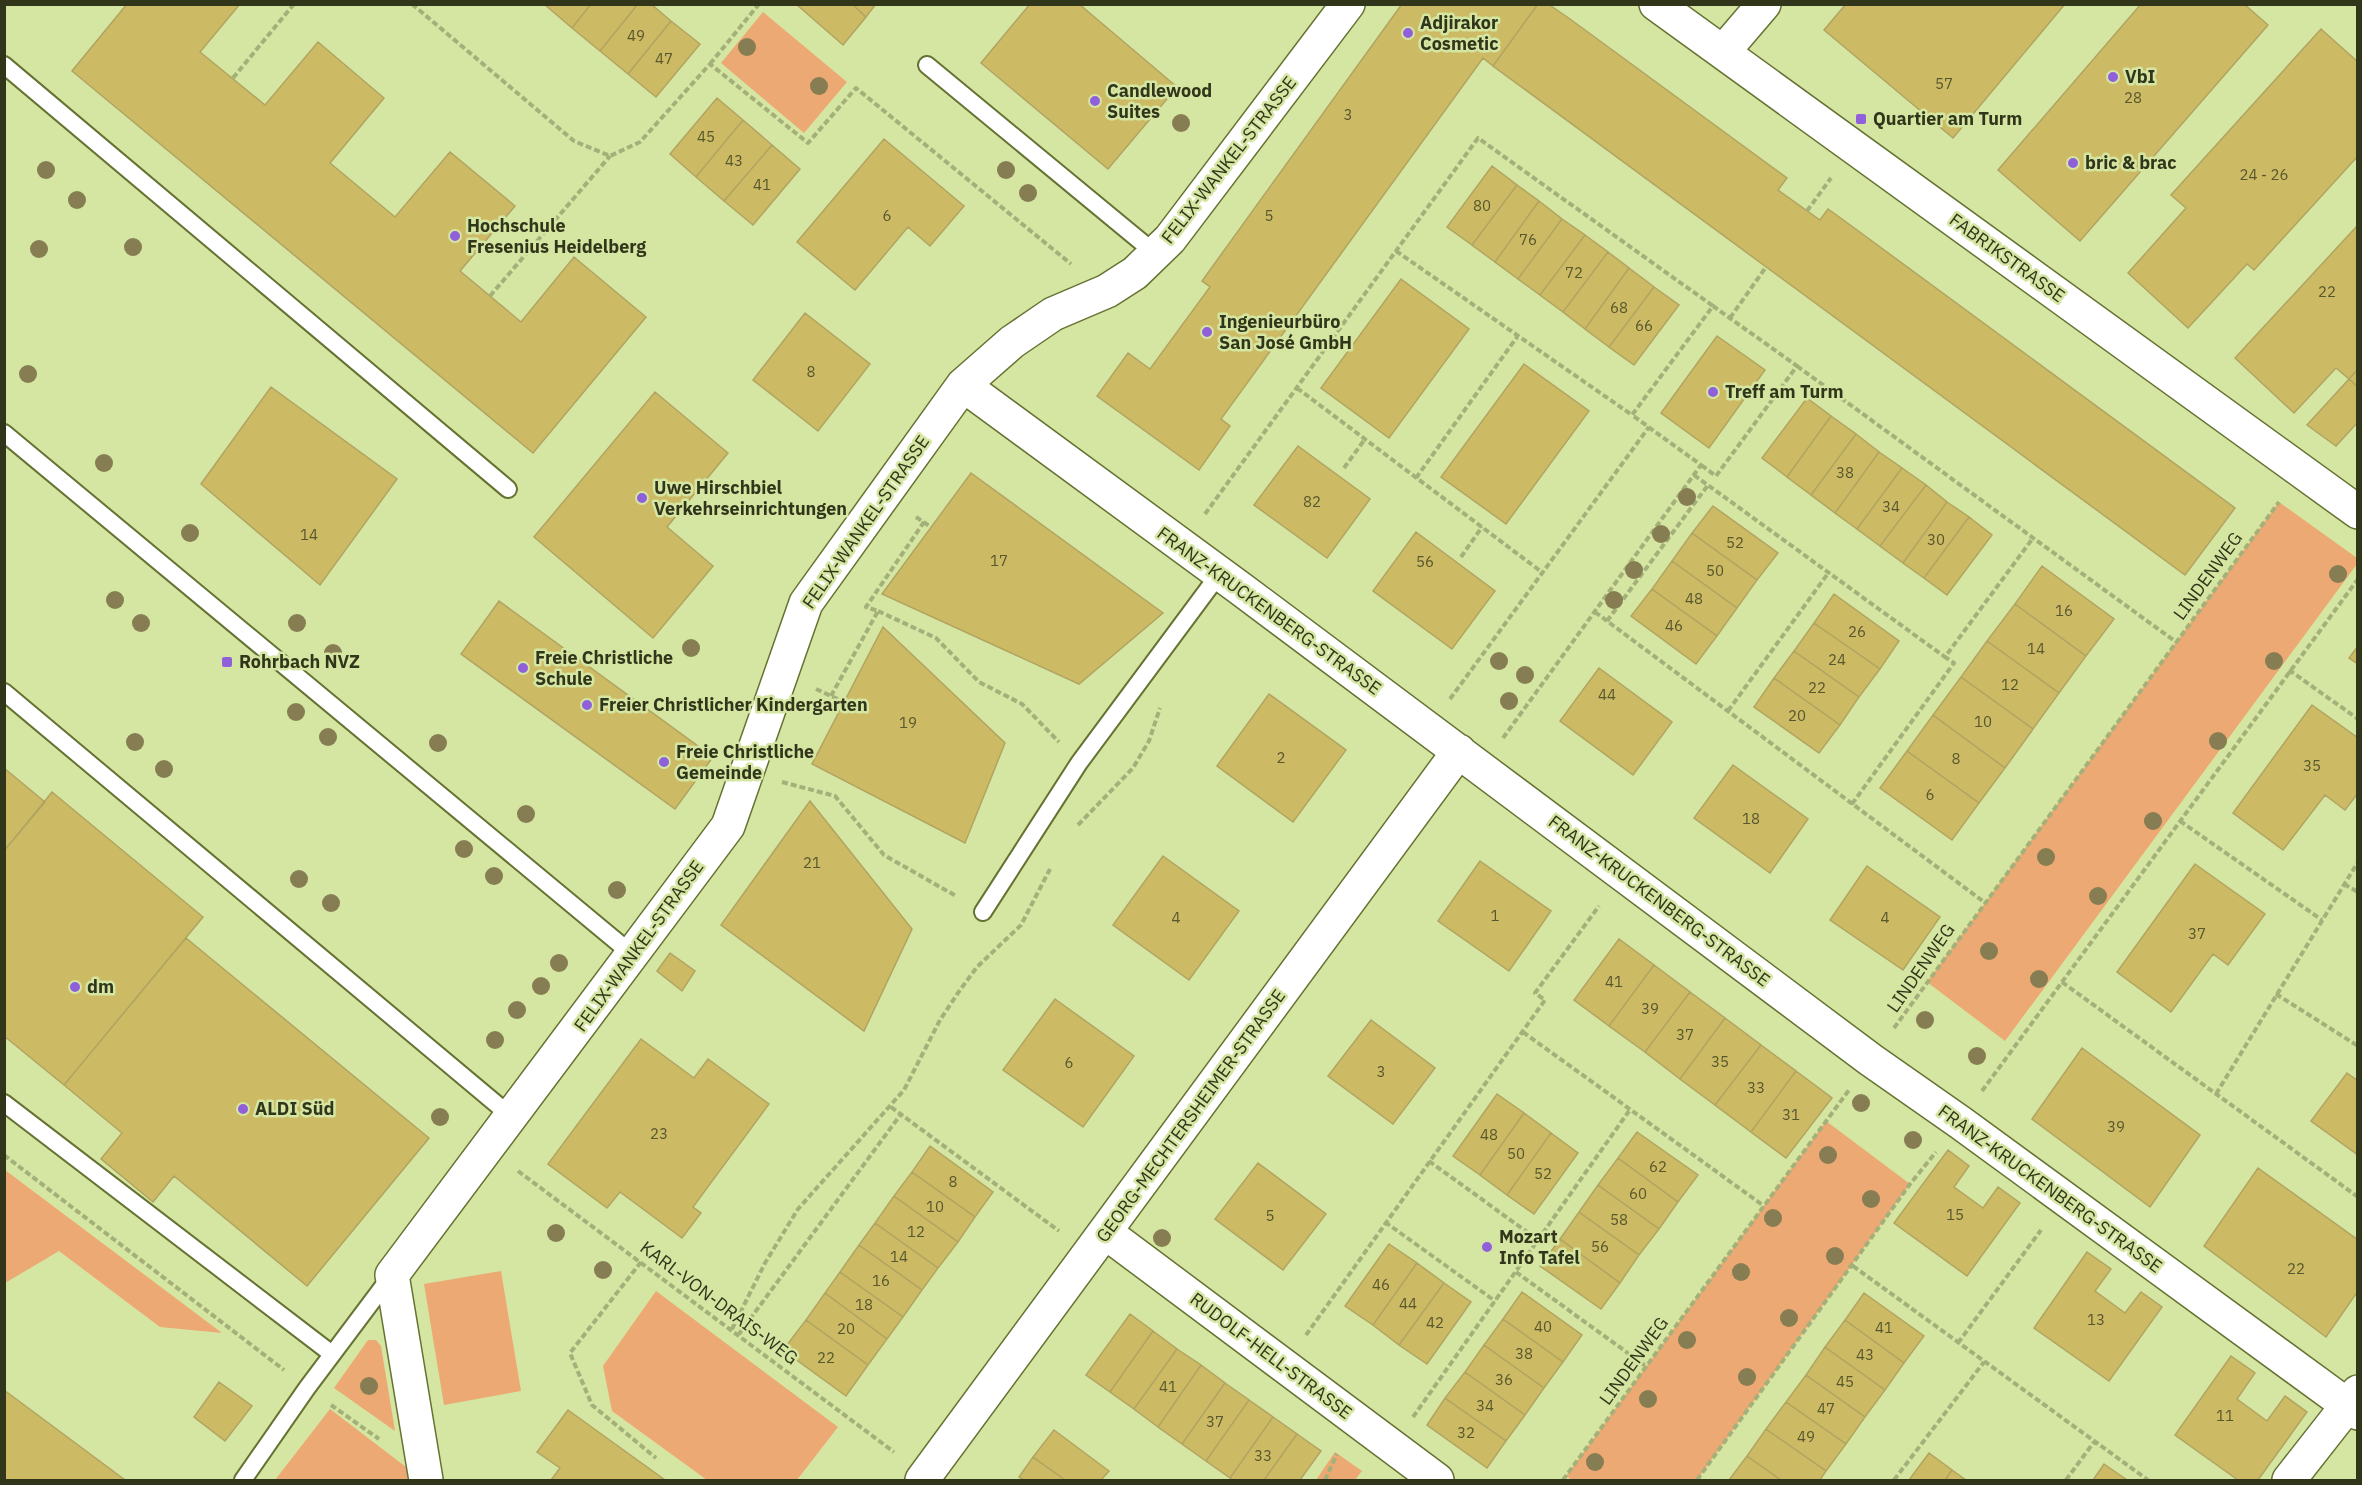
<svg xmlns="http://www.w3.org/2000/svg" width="2362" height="1485" viewBox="0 0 2362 1485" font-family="'IBM Plex Sans',sans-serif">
<rect width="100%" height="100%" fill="#d5e5a2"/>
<!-- green -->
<path fill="#eda973" d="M763 12 847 82 804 133 721 63Z
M2279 502 2357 558V564L2005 1041 1927 982Z
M1826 1121 1910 1184 1697 1480H1572L1566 1476Z
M4 1170H5L222 1333 160 1327 59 1251 5 1283Z
M501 1271 521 1391 444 1405 424 1284Z
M656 1291 838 1427 797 1480H707L612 1411 603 1366Z
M368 1340H376L381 1346 395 1431 334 1388Z
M330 1409 406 1467 408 1480H275Z
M1335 1452 1362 1471 1355 1480H1316Z"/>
<!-- building -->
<path fill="#ccbb64" stroke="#b1a461" stroke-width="1.5" d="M127 4H240L200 52 265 105 318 42 384 98 330 163 395 217 450 152 515 206 460 271 521 322 574 257 646 317 533 453 72 71Z
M544 4H591L572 28Z
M591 4H638L600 51 572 28Z
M638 4H651L671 21 628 74 600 51Z
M796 4H852L866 17 843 45Z
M852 4H876L866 17Z
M1030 4H1079L1177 87 1108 169 981 63Z
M1402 4H1538L1493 66 1483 58 1221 419 1230 426 1199 470 1097 396 1128 353 1150 369 1210 287 1202 281Z
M1538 4H1548L1570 19 1787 178 1778 190 1820 220 1828 209 1842 219 2235 508 2185 575 1493 66Z
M1846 4H2065L1953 138 1824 30Z
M2141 4H2244L2268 25 2080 241 1998 170Z
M671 21 700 44 656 97 628 74Z
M2321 29 2358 62V156L2254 270 2247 264 2188 328 2128 273 2186 208 2171 195Z
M717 98 743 120 696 177 670 154Z
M743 120 772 145 724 201 696 177Z
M884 139 964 206 930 246 908 227 855 290 797 242Z
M772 145 800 169 753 225 724 201Z
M1492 166 1517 185 1472 245 1447 227Z
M1517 185 1539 201 1495 262 1472 245Z
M1539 201 1562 219 1518 279 1495 262Z
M1562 219 1585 235 1540 295 1518 279Z
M2358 225V369L2349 379 2336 368 2294 413 2235 358Z
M1585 235 1608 252 1563 312 1540 295Z
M1608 252 1629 268 1585 329 1563 312Z
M1629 268 1654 287 1609 347 1585 329Z
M1401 279 1469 329 1389 438 1321 388Z
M1654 287 1679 305 1634 365 1609 347Z
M805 313 870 364 818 431 753 380Z
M1717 336 1765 370 1709 448 1661 413Z
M1524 364 1589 411 1506 524 1441 477Z
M2358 369V387L2349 379Z
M2349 379 2358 387V422L2336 446 2307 425Z
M271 387 397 479 320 585 201 484Z
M655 392 728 453 667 527 713 566 653 638 534 537Z
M1807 398 1831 416 1787 477 1762 458Z
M1831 416 1856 434 1811 495 1787 477Z
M1856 434 1879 452 1835 513 1811 495Z
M1298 446 1370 499 1327 558 1254 505Z
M1879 452 1902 468 1857 529 1835 513Z
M1902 468 1926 485 1880 546 1857 529Z
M971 473 1163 613 1079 684 882 594Z
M1926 485 1947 502 1903 563 1880 546Z
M1947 502 1969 517 1924 578 1903 563Z
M1713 506 1778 553 1757 580 1692 533Z
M1969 517 1992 535 1947 595 1924 578Z
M1416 532 1495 591 1452 649 1373 591Z
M1692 533 1757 580 1737 608 1672 561Z
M1672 561 1737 608 1717 636 1652 589Z
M2042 566 2114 619 2086 656 2015 604Z
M1652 589 1717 636 1696 664 1631 616Z
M1834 594 1899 641 1880 669 1814 623Z
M499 601 713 757 675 809 461 654Z
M2015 604 2086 656 2059 693 1987 641Z
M1814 623 1880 669 1859 697 1794 651Z
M883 627 1005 743 965 843 812 764Z
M1987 641 2059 693 2033 729 1961 677Z
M2358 646V664L2349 658Z
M1794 651 1859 697 1840 725 1774 678Z
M1599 668 1672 722 1633 775 1560 721Z
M1961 677 2033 729 2005 768 1933 715Z
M1774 678 1840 725 1819 753 1754 707Z
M1269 694 1346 750 1293 822 1217 766Z
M2312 705 2358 738V793L2345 810 2325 795 2283 850 2233 813Z
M1933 715 2005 768 1979 803 1907 751Z
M1907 751 1979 803 1952 840 1880 788Z
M1733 765 1808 819 1770 873 1694 818Z
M4 768 45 802 4 851Z
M52 792 203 917 64 1085 4 1036V851Z
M810 801 912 929 864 1031 721 925Z
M1163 856 1239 911 1189 980 1113 925Z
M1480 861 1551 911 1509 971 1438 921Z
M2195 864 2265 914 2228 965 2213 954 2171 1012 2117 972Z
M1867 866 1940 917 1903 970 1830 920Z
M186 938 429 1138 307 1286 174 1176 153 1202 101 1159 122 1133 64 1085Z
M1619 939 1654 965 1609 1026 1574 1000Z
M670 953 695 971 682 991 657 971Z
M1654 965 1690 992 1645 1052 1609 1026Z
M1690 992 1725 1018 1680 1079 1645 1052Z
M1055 999 1134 1056 1083 1127 1003 1070Z
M1725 1018 1761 1045 1715 1105 1680 1079Z
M1371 1020 1435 1068 1393 1124 1328 1076Z
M641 1039 694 1078 708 1059 769 1104 693 1207 701 1213 682 1238 620 1192 607 1208 548 1164Z
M1761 1045 1796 1071 1751 1132 1715 1105Z
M2082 1048 2200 1135 2150 1207 2032 1119Z
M1796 1071 1832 1098 1786 1158 1751 1132Z
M2347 1073 2358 1081V1155L2311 1121Z
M1497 1094 1524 1113 1480 1175 1453 1156Z
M1524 1113 1551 1133 1507 1195 1480 1175Z
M1637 1132 1698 1175 1678 1202 1618 1158Z
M1551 1133 1578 1153 1534 1214 1507 1195Z
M930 1146 993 1192 975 1217 912 1172Z
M1948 1150 1969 1166 1954 1187 1983 1208 1998 1187 2020 1203 1967 1276 1894 1223Z
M1618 1158 1678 1202 1659 1229 1598 1185Z
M1258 1163 1326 1214 1283 1270 1215 1219Z
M2258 1168 2358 1240V1291L2326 1337 2204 1246Z
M912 1172 975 1217 958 1242 894 1196Z
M1598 1185 1659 1229 1639 1255 1579 1212Z
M894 1196 958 1242 938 1268 875 1223Z
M1579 1212 1639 1255 1620 1283 1560 1239Z
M875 1223 938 1268 922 1290 859 1245Z
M1560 1239 1620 1283 1601 1309 1540 1266Z
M1389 1244 1417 1263 1373 1325 1345 1306Z
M859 1245 922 1290 903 1317 840 1272Z
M2087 1252 2111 1269 2095 1291 2125 1313 2141 1292 2162 1307 2109 1381 2034 1328Z
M1417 1263 1444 1283 1399 1345 1373 1325Z
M840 1272 903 1317 887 1339 825 1293Z
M1444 1283 1471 1302 1427 1364 1399 1345Z
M1522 1292 1582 1335 1563 1362 1503 1319Z
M825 1293 887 1339 868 1365 806 1320Z
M1864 1293 1924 1336 1904 1363 1845 1320Z
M1130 1314 1153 1331 1110 1392 1086 1375Z
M1503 1319 1563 1362 1544 1388 1484 1345Z
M806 1320 868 1365 846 1396 783 1350Z
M1845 1320 1904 1363 1885 1390 1825 1347Z
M1153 1331 1177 1349 1134 1409 1110 1392Z
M1484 1345 1544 1388 1525 1415 1465 1372Z
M1825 1347 1885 1390 1865 1417 1806 1375Z
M1177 1349 1201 1365 1158 1427 1134 1409Z
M2231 1356 2255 1373 2237 1399 2267 1421 2285 1396 2307 1412 2258 1480H2238L2175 1435Z
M1201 1365 1225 1383 1182 1444 1158 1427Z
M1465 1372 1525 1415 1506 1441 1445 1398Z
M1806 1375 1865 1417 1846 1444 1786 1402Z
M219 1382 252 1406 225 1441 194 1417Z
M1225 1383 1249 1400 1206 1461 1182 1444Z
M4 1390 125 1480H4Z
M1445 1398 1506 1441 1487 1468 1427 1425Z
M1249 1400 1273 1417 1230 1478 1206 1461Z
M1786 1402 1846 1444 1826 1471 1766 1429Z
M568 1410 665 1480H551L560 1468 537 1452Z
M1273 1417 1297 1434 1264 1480H1233L1230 1478Z
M1766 1429 1826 1471 1820 1480H1781L1747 1456Z
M1054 1430 1109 1471 1101 1480H1065L1033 1457Z
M1297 1434 1321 1451 1300 1480H1264Z
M1929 1453 1952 1470 1945 1480H1909Z
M1747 1456 1781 1480H1729Z
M1033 1457 1065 1480H1024L1019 1477Z
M2104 1464 2127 1480H2093Z
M1952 1470 1966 1480H1945Z"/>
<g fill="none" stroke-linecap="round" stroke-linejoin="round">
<defs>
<path id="lane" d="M4 65 508 489
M927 65 1156 254
M4 433 633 955
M4 692 512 1117
M983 912 1079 763 1220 573
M4 1103 332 1354
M243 1480 307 1388 391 1276"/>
<path id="street" d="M1656 4 2358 512
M1723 52 1764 4
M963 385 1241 589 1871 1060 1961 1123 2358 1413
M1105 1232 1437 1480
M426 1480 392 1275 728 826 806 603 963 385 1012 342 1053 314 1107 291 1135 273 1170 239 1348 4
M922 1480 1459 751
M2289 1480 2358 1392"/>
</defs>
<!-- lane casing -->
<use href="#lane" stroke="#657232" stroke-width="20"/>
<!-- street casing -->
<use href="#street" stroke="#657232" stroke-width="36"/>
<!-- path -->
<path stroke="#a4b079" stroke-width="4" stroke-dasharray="6 3" stroke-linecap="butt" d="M412 4 574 141 610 156 640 142 710 64 808 143 856 88 1071 264
M710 64 759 4
M233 78 294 4
M1807 211 1831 178
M1396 251 1632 415
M490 296 610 156
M1730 318 1766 267
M1797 366 2176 642
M1297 388 1543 573
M1344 468 1365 439
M1694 475 1945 657
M1416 478 1517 337
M1205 514 1478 138 1713 306
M916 517 931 527
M1461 557 1482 527
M878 611 936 638 979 682 1022 704 1059 742
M1595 612 1984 902
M1607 621 1708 485
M2289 670 2358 719
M816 689 844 702
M831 696 878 611 866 607 924 522
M1450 699 1649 427
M1728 711 1829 572
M1503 738 1701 465 1632 415 1713 306 1797 366 1716 476 1701 465
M782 782 835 796 884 855 956 896
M1852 804 1954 663 1945 657 2033 538
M2180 821 2322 920
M1078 825 1133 768 1149 741 1160 708
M2344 884 2358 892
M2062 982 2358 1197
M2276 994 2358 1046
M1894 1028 2279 502
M1523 1032 1764 1206
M1982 1091 2358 579
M2216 1094 2358 862
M891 1107 1059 1231
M4 1155 284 1370
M1429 1161 1538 1240
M518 1171 894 1452
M1385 1222 1495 1301
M641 1262 570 1353 592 1405 656 1458
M1853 1266 2148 1480
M1516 1272 1647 1367
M732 1329 765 1263 798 1209 904 1090 940 1020 960 990 977 967 1021 925 1050 869
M739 1334 901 1114
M1306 1335 1545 1000 1535 993 1599 906
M1958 1343 2041 1230
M331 1405 379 1439
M1413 1417 1629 1111
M1325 1480 1337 1454
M1563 1480 1849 1090
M1697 1480 1910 1184 1936 1152
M1894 1480 1984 1362
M2066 1480 2094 1442"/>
<!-- lane -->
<use href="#lane" stroke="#fff" stroke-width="16"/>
<!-- street -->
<use href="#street" stroke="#fff" stroke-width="33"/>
</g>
<!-- trees -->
<g fill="#867d52">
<circle cx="747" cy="47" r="9"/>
<circle cx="819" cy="86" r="9"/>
<circle cx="1181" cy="123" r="9"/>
<circle cx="46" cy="170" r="9"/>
<circle cx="1006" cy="170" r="9"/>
<circle cx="1028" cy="193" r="9"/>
<circle cx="77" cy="200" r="9"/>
<circle cx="133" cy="247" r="9"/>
<circle cx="39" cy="249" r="9"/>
<circle cx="28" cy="374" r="9"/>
<circle cx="104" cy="463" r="9"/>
<circle cx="1687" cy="497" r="9"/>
<circle cx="190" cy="533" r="9"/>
<circle cx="1661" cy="534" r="9"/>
<circle cx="1634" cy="570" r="9"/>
<circle cx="2338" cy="574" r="9"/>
<circle cx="115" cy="600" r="9"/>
<circle cx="1614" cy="600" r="9"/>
<circle cx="141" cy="623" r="9"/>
<circle cx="297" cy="623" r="9"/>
<circle cx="691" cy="648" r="9"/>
<circle cx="333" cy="653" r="9"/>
<circle cx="1499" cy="661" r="9"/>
<circle cx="2274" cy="661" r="9"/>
<circle cx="1525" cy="675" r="9"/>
<circle cx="1509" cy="701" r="9"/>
<circle cx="296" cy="712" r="9"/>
<circle cx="328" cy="737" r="9"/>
<circle cx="2218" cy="741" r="9"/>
<circle cx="135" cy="742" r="9"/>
<circle cx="438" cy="743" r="9"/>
<circle cx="164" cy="769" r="9"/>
<circle cx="526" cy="814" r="9"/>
<circle cx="2153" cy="821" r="9"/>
<circle cx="464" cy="849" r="9"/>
<circle cx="2046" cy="857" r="9"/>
<circle cx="494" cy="876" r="9"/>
<circle cx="299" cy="879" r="9"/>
<circle cx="617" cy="890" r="9"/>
<circle cx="2098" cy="896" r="9"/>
<circle cx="331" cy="903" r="9"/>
<circle cx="1989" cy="951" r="9"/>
<circle cx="559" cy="963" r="9"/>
<circle cx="2039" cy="979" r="9"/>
<circle cx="541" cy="986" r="9"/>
<circle cx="517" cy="1010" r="9"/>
<circle cx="1925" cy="1020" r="9"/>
<circle cx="495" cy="1040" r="9"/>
<circle cx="1977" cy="1056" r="9"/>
<circle cx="1861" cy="1103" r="9"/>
<circle cx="440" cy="1117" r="9"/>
<circle cx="1913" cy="1140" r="9"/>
<circle cx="1828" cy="1155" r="9"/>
<circle cx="1871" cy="1199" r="9"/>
<circle cx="1773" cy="1218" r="9"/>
<circle cx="556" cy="1233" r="9"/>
<circle cx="1162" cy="1238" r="9"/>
<circle cx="1835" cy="1256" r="9"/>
<circle cx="603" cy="1270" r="9"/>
<circle cx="1741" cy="1272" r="9"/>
<circle cx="1789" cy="1318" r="9"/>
<circle cx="1687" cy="1340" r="9"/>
<circle cx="1747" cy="1377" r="9"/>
<circle cx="369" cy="1386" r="9"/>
<circle cx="1648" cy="1399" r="9"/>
<circle cx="1595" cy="1462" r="9"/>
</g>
<!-- markers -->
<g fill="#9060da" stroke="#d5e5a2" stroke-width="2">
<circle cx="1408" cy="33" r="6"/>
<circle cx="2113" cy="77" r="6"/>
<circle cx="1095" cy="101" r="6"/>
<rect x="1855" y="113" width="12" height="12" rx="3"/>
<circle cx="2073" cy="163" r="6"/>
<circle cx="455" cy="236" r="6"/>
<circle cx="1207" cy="332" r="6"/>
<circle cx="1713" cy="392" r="6"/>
<circle cx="642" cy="498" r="6"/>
<rect x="221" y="656" width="12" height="12" rx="3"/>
<circle cx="523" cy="668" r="6"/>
<circle cx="587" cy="705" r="6"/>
<circle cx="664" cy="762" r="6"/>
<circle cx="75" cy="987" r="6"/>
<circle cx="243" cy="1109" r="6"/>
<circle cx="1487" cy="1247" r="6"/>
</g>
<g text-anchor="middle" stroke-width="5" stroke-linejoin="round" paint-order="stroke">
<!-- number labels -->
<g font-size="15" fill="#58572d">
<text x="636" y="41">49</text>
<text x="664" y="64">47</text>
<text x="1944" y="89">57</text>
<text x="2133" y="103">28</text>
<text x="1348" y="120">3</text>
<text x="706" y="142">45</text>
<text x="734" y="166">43</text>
<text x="2264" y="180">24 - 26</text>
<text x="762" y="190">41</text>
<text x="1482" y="211">80</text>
<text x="887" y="221">6</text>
<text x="1269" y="221">5</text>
<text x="1528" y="245">76</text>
<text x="1574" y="278">72</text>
<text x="2327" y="297">22</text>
<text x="1619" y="313">68</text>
<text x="1644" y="331">66</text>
<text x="811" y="377">8</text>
<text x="1845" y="478">38</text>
<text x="1312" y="507">82</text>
<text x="1891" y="512">34</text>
<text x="309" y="540">14</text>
<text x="1936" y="545">30</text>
<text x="1735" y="548">52</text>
<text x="999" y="566">17</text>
<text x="1425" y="567">56</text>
<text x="1715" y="576">50</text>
<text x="1694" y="604">48</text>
<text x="2064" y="616">16</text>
<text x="1674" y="631">46</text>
<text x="1857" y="637">26</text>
<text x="2036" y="654">14</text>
<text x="1837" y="665">24</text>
<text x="2010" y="690">12</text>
<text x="1817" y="693">22</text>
<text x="1607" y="700">44</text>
<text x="1797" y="721">20</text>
<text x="1983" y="727">10</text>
<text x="908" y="728">19</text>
<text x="1281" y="763">2</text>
<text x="1956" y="764">8</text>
<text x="2312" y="771">35</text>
<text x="1930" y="800">6</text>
<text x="1751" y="824">18</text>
<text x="812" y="868">21</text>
<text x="1495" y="921">1</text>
<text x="1176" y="923">4</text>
<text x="1885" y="923">4</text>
<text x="2197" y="939">37</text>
<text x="1614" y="987">41</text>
<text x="1650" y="1014">39</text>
<text x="1685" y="1040">37</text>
<text x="1720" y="1067">35</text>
<text x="1069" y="1068">6</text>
<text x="1381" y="1077">3</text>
<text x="1756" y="1093">33</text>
<text x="1791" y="1120">31</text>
<text x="2116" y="1132">39</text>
<text x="659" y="1139">23</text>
<text x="1489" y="1140">48</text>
<text x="1516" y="1159">50</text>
<text x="1658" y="1172">62</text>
<text x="1543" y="1179">52</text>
<text x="953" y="1187">8</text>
<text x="1638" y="1199">60</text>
<text x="935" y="1212">10</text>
<text x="1955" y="1220">15</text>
<text x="1270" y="1221">5</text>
<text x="1619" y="1225">58</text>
<text x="916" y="1237">12</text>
<text x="1600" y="1252">56</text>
<text x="899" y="1262">14</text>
<text x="2296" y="1274">22</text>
<text x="881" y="1286">16</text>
<text x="1381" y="1290">46</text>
<text x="1408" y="1309">44</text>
<text x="864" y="1310">18</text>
<text x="2096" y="1325">13</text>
<text x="1435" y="1328">42</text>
<text x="1543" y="1332">40</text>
<text x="1884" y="1333">41</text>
<text x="846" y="1334">20</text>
<text x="1524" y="1359">38</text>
<text x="1865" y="1360">43</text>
<text x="826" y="1363">22</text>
<text x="1504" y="1385">36</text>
<text x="1845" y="1387">45</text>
<text x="1168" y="1392">41</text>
<text x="1485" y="1411">34</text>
<text x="1826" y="1414">47</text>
<text x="2225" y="1421">11</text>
<text x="1215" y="1427">37</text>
<text x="1466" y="1438">32</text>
<text x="1806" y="1442">49</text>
<text x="1263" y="1461">33</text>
</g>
<!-- poi labels -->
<g font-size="18" font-weight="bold" fill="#31361b" stroke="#d5e5a2" text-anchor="start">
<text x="1420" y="29">Adjirakor<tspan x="1420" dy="21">Cosmetic</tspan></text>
<text x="2125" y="83">VbI</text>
<text x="1107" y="97">Candlewood<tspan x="1107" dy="21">Suites</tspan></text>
<text x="1873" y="125">Quartier am Turm</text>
<text x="2085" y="169">bric &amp; brac</text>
<text x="467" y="232">Hochschule<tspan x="467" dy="21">Fresenius Heidelberg</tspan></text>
<text x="1219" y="328">Ingenieurbüro<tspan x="1219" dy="21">San José GmbH</tspan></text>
<text x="1725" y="398">Treff am Turm</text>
<text x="654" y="494">Uwe Hirschbiel<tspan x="654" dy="21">Verkehrseinrichtungen</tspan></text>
<text x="535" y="664">Freie Christliche<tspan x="535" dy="21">Schule</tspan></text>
<text x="239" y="668">Rohrbach NVZ</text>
<text x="599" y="711">Freier Christlicher Kindergarten</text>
<text x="676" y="758">Freie Christliche<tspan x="676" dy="21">Gemeinde</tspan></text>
<text x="87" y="993">dm</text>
<text x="255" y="1115">ALDI Süd</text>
<text x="1499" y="1243">Mozart<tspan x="1499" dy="21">Info Tafel</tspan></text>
</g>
<!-- street labels -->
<g font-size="18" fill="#31361b" stroke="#d5e5a2">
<text transform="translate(1229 160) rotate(-52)" y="6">FELIX-WANKEL-STRASSE</text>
<text transform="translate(2007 258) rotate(36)" y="6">FABRIKSTRASSE</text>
<text transform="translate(866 522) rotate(-55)" y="6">FELIX-WANKEL-STRASSE</text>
<text transform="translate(2208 576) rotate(-54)" y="6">LINDENWEG</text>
<text transform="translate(1269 611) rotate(36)" y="6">FRANZ-KRUCKENBERG-STRASSE</text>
<text transform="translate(1659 901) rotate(37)" y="6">FRANZ-KRUCKENBERG-STRASSE</text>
<text transform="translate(639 946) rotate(-54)" y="6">FELIX-WANKEL-STRASSE</text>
<text transform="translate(1921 968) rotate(-55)" y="6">LINDENWEG</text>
<text transform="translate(1191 1116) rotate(-54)" y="6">GEORG-MECHTERSHEIMER-STRASSE</text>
<text transform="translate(2050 1189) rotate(36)" y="6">FRANZ-KRUCKENBERG-STRASSE</text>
<text transform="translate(719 1303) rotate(37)" y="6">KARL-VON-DRAIS-WEG</text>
<text transform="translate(1271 1356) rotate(37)" y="6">RUDOLF-HELL-STRASSE</text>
<text transform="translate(1634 1361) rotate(-54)" y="6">LINDENWEG</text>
</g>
</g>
<!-- border -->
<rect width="2362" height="1485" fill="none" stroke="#31361b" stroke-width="12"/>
</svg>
